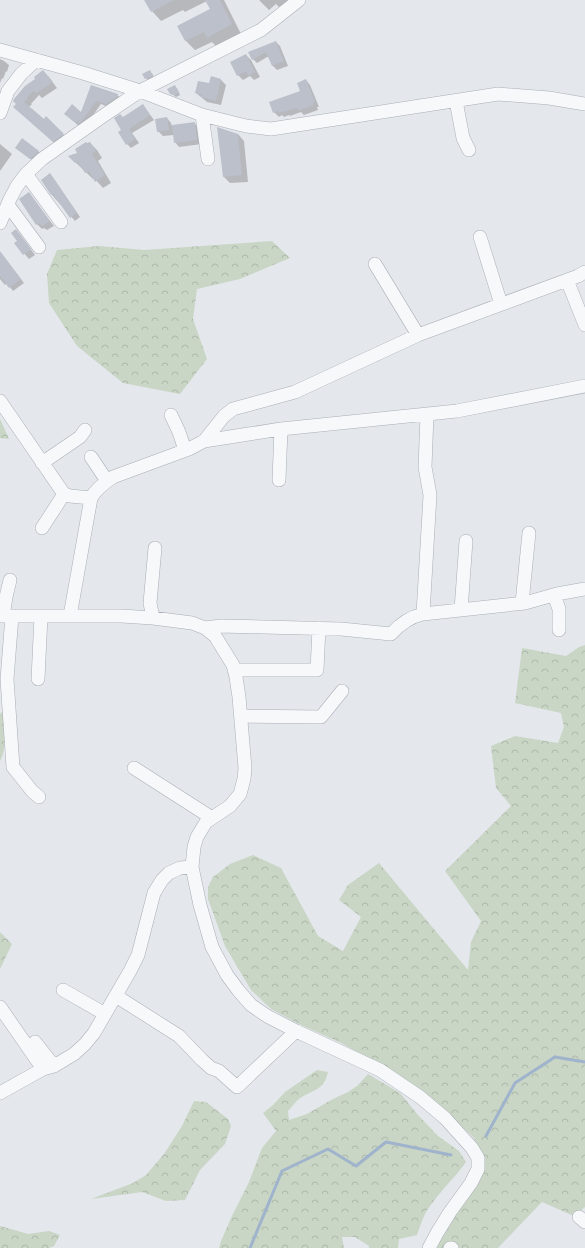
<svg xmlns="http://www.w3.org/2000/svg" width="585" height="1248" viewBox="0 0 585 1248" font-family="Signika,sans-serif">
<defs>
<pattern id="forest-crowns" width="20" height="18" patternUnits="userSpaceOnUse"><rect width="20" height="18" fill="#c9d6c5"/><path d="M2 6a3 3 0 1 1 6 0M12 15a3 3 0 1 1 6 0" fill="none" stroke="#adb8ab"/></pattern>
</defs>
<rect width="100%" height="100%" fill="#e4e7ec"/>
<!-- forest -->
<path fill="url(#forest-crowns)" d="M272 241 290 258 240 279 197 289 193 319 207 359 180 394 123 383 77 346 49 303 47 274 57 250 99 246 144 250Z
M0 419 9 439 0 438Z
M585 645V1207L574 1216 542 1202 498 1248H436L459 1210 482 1175 485 1158 473 1137 453 1118 375 1062 341 1043 299 1024 271 1009 251 990 225 946 208 899V887L213 877 230 864 253 855 281 868 318 936 343 951 361 917 339 900 348 885 379 863 468 970 471 942 481 921 445 871 511 806 496 788 491 746 515 736 558 743 564 727 561 713 515 703 522 648 566 656 579 647Z
M5 709C5 723 7 750 0 761V714Z
M0 932 12 944 0 969Z
M317 1070 328 1072C324 1091 313 1089 299 1099 295 1102 292 1107 288 1111L289 1120 307 1114 331 1100 348 1092 357 1086 368 1074 400 1093 418 1115 438 1136 459 1151 466 1162C454 1179 439 1192 428 1209 423 1216 420 1227 417 1235L399 1239 398 1248H369V1246L355 1237H342L344 1248H219L221 1241 232 1216 249 1182 262 1148 276 1131 263 1113 273 1105 285 1092Z
M194 1101 206 1102 228 1119 231 1126 225 1144 200 1170 185 1200 166 1201 142 1192 91 1199 133 1183 146 1175 164 1154 182 1126Z
M0 1226 28 1234 49 1231 60 1235 54 1246 49 1248H0Z"/>
<!-- shadow -->
<path fill="#0003" d="M146 0H224L241 34 217 47 212 42 195 50 186 41 178 26 211 9 207 1 185 12 183 10 161 21 152 11Z
M259 0H305L287 15 276 4 269 10Z
M276 42 280 46 288 66 277 70 273 66 269 56 257 63 253 59Z
M246 55 251 60 260 77 254 80 250 76 243 80 238 75Z
M0 59 4 61 9 65 7 72 6 71 3 79 2 78 0 83Z
M152 73 154 78 148 81 144 75Z
M48 76 57 88 42 98 39 95 31 104H32L29 107 44 120 46 118 68 139 58 146 15 107Z
M211 77 221 80 226 85 221 105 207 102 196 93 209 85Z
M306 80 310 85 319 107H317L318 110 304 115 301 112 290 116 289 115 284 117 282 115 279 117 274 112 301 91Z
M91 86 117 95 122 99 111 108 101 104 86 125 80 127 65 114 82 113Z
M177 88 180 95 176 97 171 93Z
M143 105 154 120 132 133 139 143 131 148 127 144 123 130V118Z
M167 118 171 123 172 126 195 124 199 128 202 144 179 147 175 142 174 135 163 136 158 131Z
M238 134 244 141 248 182 230 183 224 177Z
M90 143 97 150 102 158 98 161 111 183 103 188 94 178 93 179 70 157 79 153Z
M0 144 12 154 0 171Z
M16 148 38 151 43 156 36 163Z
M50 174 54 179 80 217 75 221 52 195 42 180Z
M29 194 54 226 47 230 44 228 42 229 37 224 21 199Z
M20 235 35 255 29 259 15 243 18 241Z
M0 254 4 257 24 283 13 291 7 283 5 285 0 279Z"/>
<g fill="none" stroke-linecap="round" stroke-linejoin="round">
<!-- stream -->
<path stroke="#9fb4cc" stroke-width="3" d="M486 1136 515 1083 555 1057 585 1062
M250 1248 282 1171 328 1149 356 1166 386 1142 451 1155"/>
</g>
<!-- building -->
<path fill="#bbc0ca" d="M144 0H174L151 12Z
M205 0H220L232 24 207 38 204 32 185 41 177 26 210 9Z
M276 41 284 61 272 66 266 52 252 60 248 52Z
M246 54 255 72 248 76 246 71 237 76 230 62Z
M43 70 53 82 37 93 33 91 27 98 28 99 24 102 44 119 46 116 64 134 53 142 13 107 16 104 13 101 14 99 25 86 35 79 34 77Z
M150 70 153 76 145 79 142 74Z
M211 76 221 79 216 101 201 97 202 95 195 93 198 81 209 83Z
M306 79 315 102 313 103 314 105 298 111 297 108 284 112V111L279 113 278 111 273 113 269 102 300 91 297 83Z
M91 85 118 94 117 97 106 104 96 101 82 121 78 124 79 119 76 123 64 114 72 104 81 112Z
M175 85 179 93 174 95 170 94 167 89Z
M143 104 150 115 129 129 135 139 126 145 118 132 121 130 114 118 120 114 123 117Z
M167 117 169 130 157 132 155 119Z
M195 122 197 140 174 143 172 125Z
M217 127 238 134 242 175 223 177Z
M22 138 39 151 30 159 15 148Z
M86 142 87 143 90 142 96 151 92 154 105 175 95 182 89 171 85 173 78 162 75 163 68 156 77 153 75 149Z
M50 173 77 213 70 218 53 194 51 195 41 180Z
M29 192 50 221 42 226 39 223 36 225 19 199Z
M16 229 31 249 23 255 14 243 17 241 11 233Z
M0 251 21 279 9 288 0 276Z"/>
<g fill="none" stroke-linecap="round" stroke-linejoin="round">
<defs>
<path id="minor" d="M0 50 83 73 140 91 202 115 246 126 271 129 498 94 549 98 585 104
M456 101 463 138 469 150
M0 113 8 91 21 74 36 60
M202 115 208 159
M26 174 61 222
M8 205 39 247
M0 223 10 199 17 186 26 174 42 159 103 116 140 91 261 30 299 0
M480 237 501 304
M375 264 418 335
M567 280 585 325
M0 401 64 494 70 496 91 498
M171 415 179 432 185 450
M204 441 281 429 457 411 585 386
M91 457 107 481
M42 463 80 437 85 430
M279 480 281 429
M42 528 64 494
M554 595 559 609V630
M522 603 529 533
M461 610 466 541
M423 614 430 495 425 467 427 415
M0 616H121L153 618 192 623 205 628 215 636 233 665 236 677 239 697 245 768 244 779 240 794 230 806 206 822 197 837 194 847 192 867 200 905 212 947 227 975 238 990 251 1005 267 1016 296 1031 380 1070 420 1097 445 1118 472 1148 478 1158V1169L471 1183 450 1212 437 1233 429 1248
M3 616 6 597 10 580
M12 616 7 679 13 767 32 791 39 797
M70 616 91 498C96 489 104 483 113 477L189 449 204 441 224 416 233 409 295 392 418 335 578 276 585 272
M153 618 150 603 155 548
M205 628 221 626 341 629 391 634C400 624 409 617 423 614L525 603 557 594 585 589
M234 670H317L319 628
M38 679 41 616
M241 716 321 717 342 691
M134 768 212 818
M63 990 105 1014
M116 996 179 1036 202 1060 211 1068 219 1071 237 1087 296 1031
M0 1007 43 1069
M35 1042 54 1066
M0 1093 43 1069 54 1066 74 1054 85 1044 94 1033 130 971 138 955 154 893 162 880 169 873 180 868 192 867
M579 1217 585 1222
M450 1248H452"/>
</defs>
<!-- minor casing -->
<use href="#minor" stroke="#a9aeb7" stroke-width="14"/>
<!-- minor -->
<use href="#minor" stroke="#f7f8fa" stroke-width="13"/>
</g>
</svg>
